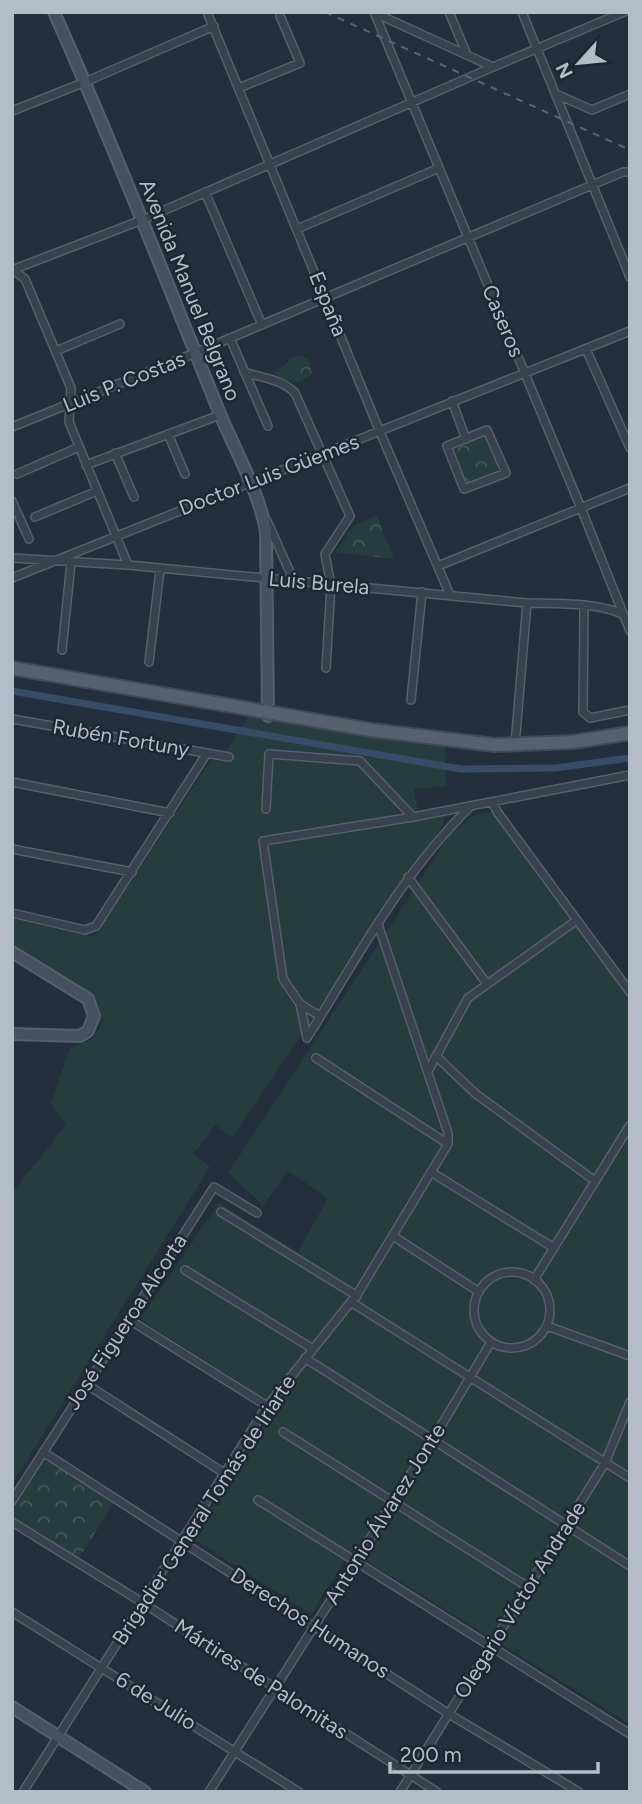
<svg xmlns="http://www.w3.org/2000/svg" width="642" height="1804" viewBox="0 0 642 1804" font-family="Figtree,sans-serif">
<defs>
<pattern id="forest-crowns" width="20" height="18" patternUnits="userSpaceOnUse" patternTransform="scale(1.75)"><rect width="20" height="18" fill="#263c3f"/><path d="M2 6a3 3 0 1 1 6 0M12 15a3 3 0 1 1 6 0" fill="none" stroke="#435659"/></pattern>
</defs>
<rect width="100%" height="100%" fill="#242f3e"/>
<!-- green -->
<path fill="#263c3f" d="M249 715 445 746 446 786 414 789 418 811 444 808 443 825 232 1138 215 1125 193 1154 210 1167 12 1484V1193L66 1125 51 1103 70 1048 91 1040 104 1021 93 997 12 947V918L94 937 215 754 225 753Z
M502 809 630 987V1724L351 1551 311 1614 192 1538 276 1406 140 1319 219 1203 298 1252 328 1198 288 1171 263 1205 228 1173 452 832 473 816Z"/>
<!-- forest -->
<path fill="url(#forest-crowns)" d="M301 356 308 358 312 374C296 386 291 383 275 374L292 358Z
M485 435 500 470 466 484 452 449Z
M376 515 394 559 335 552 353 527Z
M43 1452 116 1499 76 1563 12 1522V1501Z"/>
<g fill="none" stroke-linecap="round" stroke-linejoin="round">
<!-- canal -->
<path stroke="#394c67" stroke-width="7" d="M12 691 461 769 555 768 630 758"/>
<defs>
<path id="minor" d="M207 12 380 432 450 595
M374 12 581 508 630 631
M449 12 467 55
M522 12 630 277
M375 13 493 67
M239 88 300 63 280 16
M556 94 592 110 630 94
M12 111 85 82 214 26
M205 192 262 325
M297 229 439 168
M12 269 25 279 71 388 69 422 128 565
M12 270 142 220 493 67 624 12
M230 338 268 426
M586 349 630 448
M56 351 120 324
M244 372C262 378 282 379 295 393L350 516 325 554 331 585 326 668
M452 401 466 439
M12 427 195 353 623 172H630
M487 430 506 473 464 489 447 446Z
M168 434 185 474
M115 453 134 497
M86 465 220 415
M17 474 79 447
M12 501 29 539
M35 517 97 491
M267 521 294 581
M12 558 128 565 527 603C554 604 600 602 624 615
M438 566 630 488
M12 578 630 331
M584 607 583 712 590 718 630 710
M62 650 71 563
M149 662 160 570
M411 700 422 592
M12 719 229 757
M515 745 527 603
M12 782 170 813
M492 802 498 813 630 992
M266 809 269 754 360 761 413 817 630 775
M12 849 132 872
M408 877 487 984
M12 913 85 930 96 926 207 753
M300 1004 307 1038C357 958 402 873 470 807
M320 1016 300 1004 283 979 263 841 413 817
M436 1056 476 1094 595 1181
M316 1058 448 1144
M428 1071 468 998 577 920
M431 1172 554 1248
M221 1212 357 1296
M393 1236 479 1292
M185 1270 313 1349
M474 1310a38 38 0 1 1 76 0a38 38 0 1 1-76 0Z
M534 1280 630 1125
M351 1302 630 1478
M128 1319 267 1406
M547 1326 630 1356
M305 1358 630 1566
M86 1384 224 1473
M283 1432 528 1587
M43 1452 449 1714 579 1792
M258 1500 630 1734
M12 1501 214 1187 257 1213
M12 1522 143 1603 437 1792
M12 1612 299 1792
M23 1792 265 1409 358 1293 448 1144V1133L378 924
M209 1792 435 1436 491 1342
M400 1792 605 1463 630 1402"/>
<path id="secondary" d="M54 12C111 140 162 270 214 399 229 440 260 491 266 532L268 716
M12 952 88 999 94 1016 88 1031 80 1036 12 1034
M12 1707 145 1792"/>
<path id="primary" d="M12 668 371 730 495 745 573 742 630 733"/>
</defs>
<!-- minor casing -->
<use href="#minor" stroke="#565f6c" stroke-width="10"/>
<!-- secondary casing -->
<use href="#secondary" stroke="#565f6c" stroke-width="14"/>
<!-- primary casing -->
<use href="#primary" stroke="#414a57" stroke-width="16"/>
<!-- minor -->
<use href="#minor" stroke="#38414e" stroke-width="7"/>
<!-- secondary -->
<use href="#secondary" stroke="#465061" stroke-width="10"/>
<!-- primary -->
<use href="#primary" stroke="#56606e" stroke-width="12"/>
<!-- rail -->
<path stroke="#5a6575" stroke-width="2" stroke-dasharray="7 7" stroke-linecap="butt" d="M325 12 630 150"/>
</g>
<g text-anchor="middle" stroke-width="5" stroke-linejoin="round" paint-order="stroke">
<!-- street labels -->
<g font-size="21" fill="#b4bcc9" stroke="#1d2633">
<text transform="translate(190 290) rotate(68)" y="7">Avenida Manuel Belgrano</text>
<text transform="translate(328 304) rotate(68)" y="7">España</text>
<text transform="translate(503 321) rotate(67)" y="7">Caseros</text>
<text transform="translate(124 382) rotate(-22)" y="7">Luis P. Costas</text>
<text transform="translate(269 475) rotate(-21)" y="7">Doctor Luis Güemes</text>
<text transform="translate(319 583) rotate(5)" y="7">Luis Burela</text>
<text transform="translate(121 738) rotate(10)" y="7">Rubén Fortuny</text>
<text transform="translate(126 1322) rotate(-57)" y="7">José Figueroa Alcorta</text>
<text transform="translate(204 1510) rotate(-57)" y="7">Brigadier General Tomás de Iriarte</text>
<text transform="translate(385 1514) rotate(-58)" y="7">Antonio Álvarez Jonte</text>
<text transform="translate(520 1600) rotate(-58)" y="7">Olegario Víctor Andrade</text>
<text transform="translate(310 1623) rotate(33)" y="7">Derechos Humanos</text>
<text transform="translate(261 1679) rotate(33)" y="7">Mártires de Palomitas</text>
<text transform="translate(156 1701) rotate(32)" y="7">6 de Julio</text>
</g>
</g>
<!-- border -->
<rect width="642" height="1804" fill="none" stroke="#b4bcc9" stroke-width="28"/>
<!-- north arrow -->
<g transform="translate(579 63) rotate(243)" stroke="#1d2633" stroke-width="5" paint-order="stroke">
<path d="M0-5L12 26L0 18L-12 26Z" fill="#b4bcc9"/>
<text y="-10" font-size="19" font-weight="bold" text-anchor="middle" fill="#b4bcc9">N</text>
</g>
<!-- scale -->
<path d="M390 1762v10h208v-10" fill="none" stroke="#b4bcc9" stroke-width="3.5"/>
<text x="400" y="1762" font-size="21" fill="#b4bcc9" stroke="#1d2633" stroke-width="5" paint-order="stroke">200 m</text>
</svg>
